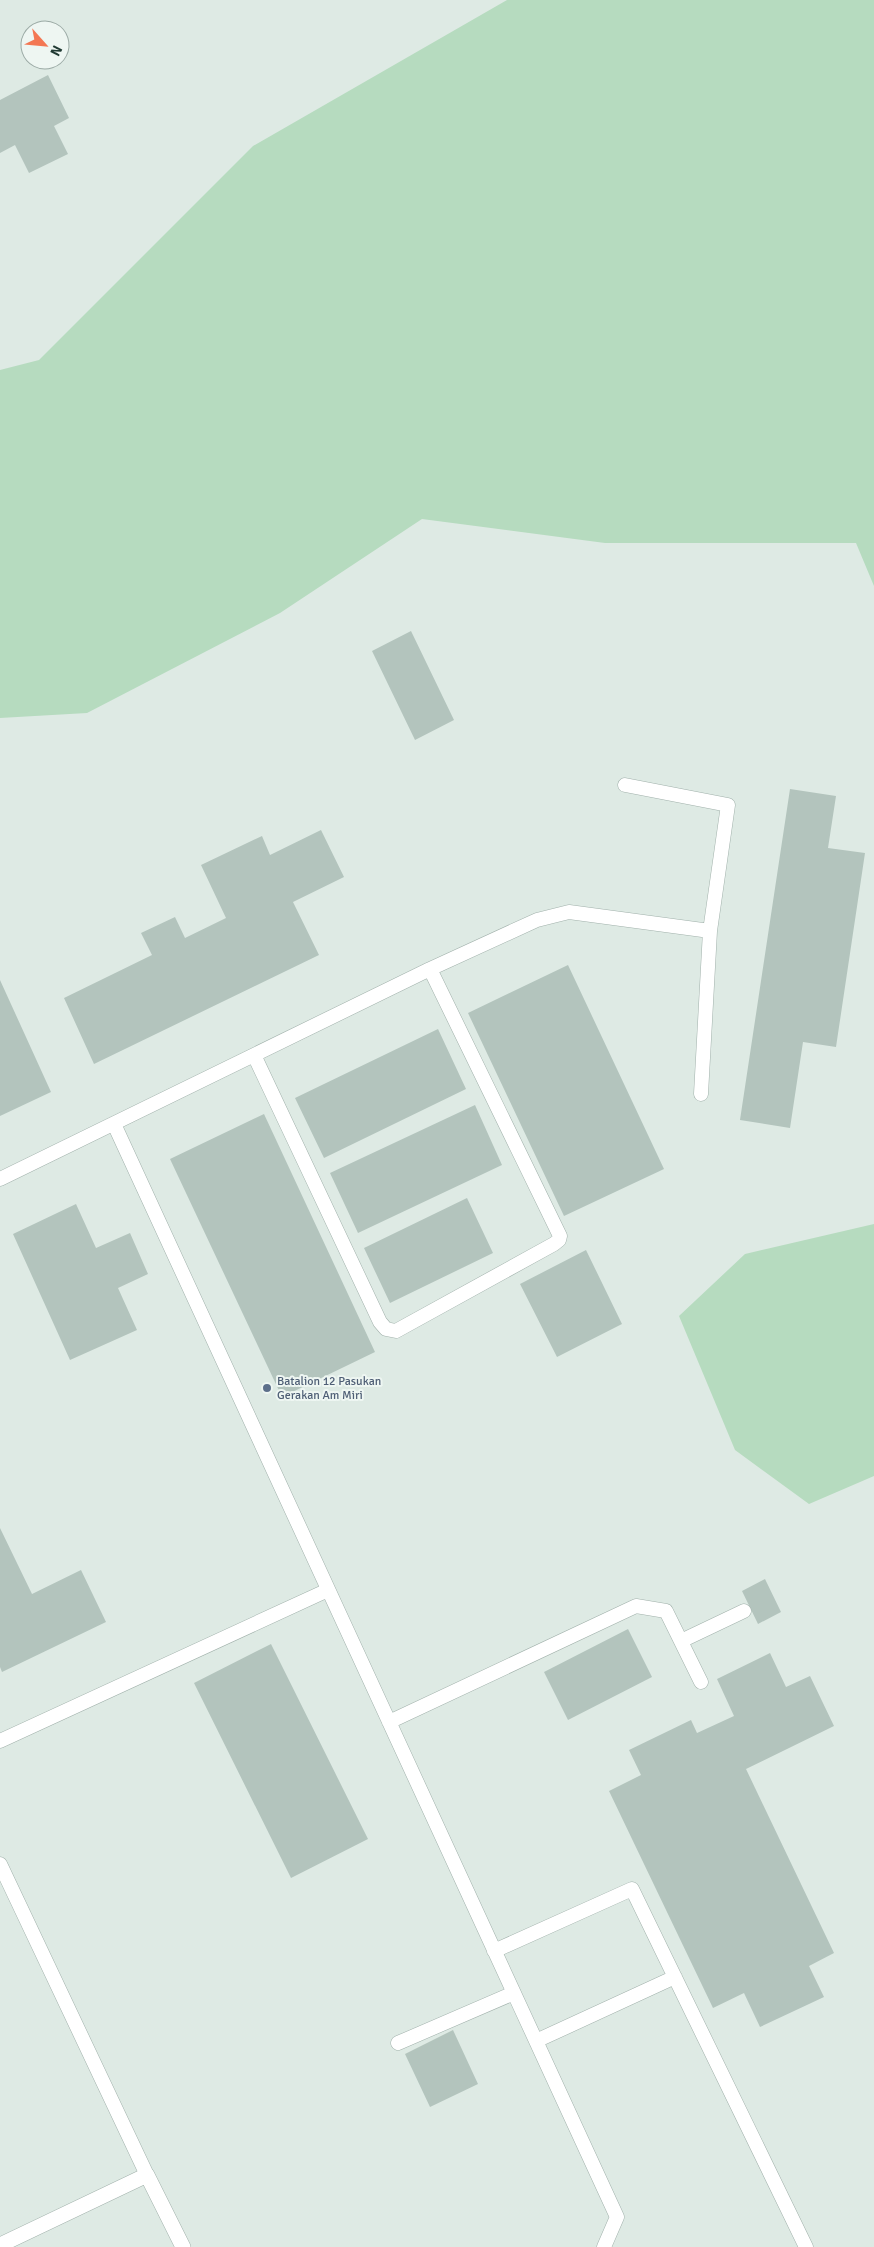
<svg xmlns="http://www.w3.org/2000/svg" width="874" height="2247" viewBox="0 0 874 2247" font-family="Signika,sans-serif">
<rect width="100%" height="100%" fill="#deeae4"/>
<!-- green -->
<path fill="#b6dbbf" d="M507 0H874V586L856 543H605L422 519 280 613 87 713 0 718V370L39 360 253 146Z
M874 1224V1476L809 1504 735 1450 679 1316 745 1254Z"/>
<!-- building -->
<path fill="#b3c4bd" d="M48 75 69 118 54 126 68 154 29 173 15 145 0 153V100Z
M411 631 454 720 415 740 372 651Z
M790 789 836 796 828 848 865 853 836 1047 803 1042 790 1128 740 1120Z
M321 830 344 877 293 902 319 955 94 1064 64 998 152 955 141 933 175 917 185 938 226 918 201 865 262 836 270 855Z
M568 965 664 1169 564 1216 468 1013Z
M0 980 51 1092 0 1116Z
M438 1029 466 1089 324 1158 295 1098Z
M475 1105 502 1165 358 1233 330 1173Z
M264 1114 375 1352 282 1397 170 1159Z
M467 1198 493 1253 390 1303 364 1248Z
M76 1204 96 1248 130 1233 148 1274 118 1288 137 1330 70 1360 13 1234Z
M586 1250 622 1324 557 1357 520 1284Z
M0 1528 32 1594 81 1570 106 1622 2 1672 0 1667Z
M765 1579 781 1612 758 1624 742 1591Z
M628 1629 652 1677 568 1720 544 1672Z
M271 1644 368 1839 291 1878 194 1683Z
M770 1653 786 1687 810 1676 834 1726 746 1769 834 1953 809 1966 824 1997 760 2027 744 1993 713 2008 609 1791 641 1775 629 1750 691 1720 697 1733 734 1716 717 1679Z
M453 2030 478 2084 430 2107 405 2054Z"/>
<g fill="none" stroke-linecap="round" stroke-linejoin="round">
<defs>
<path id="lane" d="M625 785 728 805 710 931 701 1094
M254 1055 380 1322 386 1329 396 1331 554 1244 559 1240 560 1236 430 969
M114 1124 617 2217 604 2247
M0 1179 430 969 537 920 569 912 710 931
M681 1641 744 1611
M389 1722 636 1606 666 1611 701 1682
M0 1741 328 1590
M0 1864 147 2175
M494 1951 632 1889 806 2247
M536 2041 675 1977
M398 2043 514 1993"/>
<path id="street" d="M0 2245 147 2175 183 2247"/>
</defs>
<!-- lane casing -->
<use href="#lane" stroke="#a1b1ab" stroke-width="15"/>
<!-- street casing -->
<use href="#street" stroke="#a1b1ab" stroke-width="16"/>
<!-- lane -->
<use href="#lane" stroke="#fff" stroke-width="14"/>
<!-- street -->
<use href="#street" stroke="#fff" stroke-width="15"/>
</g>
<!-- markers -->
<circle fill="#5c6f8a" stroke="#eef6f2" stroke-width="2" cx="267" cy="1388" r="5"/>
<g text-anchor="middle" stroke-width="4" stroke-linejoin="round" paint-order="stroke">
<!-- service labels -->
<g font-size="12" fill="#4e5e75" stroke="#eef6f2" text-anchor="start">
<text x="277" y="1385">Batalion 12 Pasukan<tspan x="277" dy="14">Gerakan Am Miri</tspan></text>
</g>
</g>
<!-- north arrow -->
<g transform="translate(45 45) rotate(117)"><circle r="24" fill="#eef6f2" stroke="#9baaa5"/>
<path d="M0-4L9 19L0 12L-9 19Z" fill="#f37753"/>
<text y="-8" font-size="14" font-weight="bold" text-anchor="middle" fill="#1f3932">N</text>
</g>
</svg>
